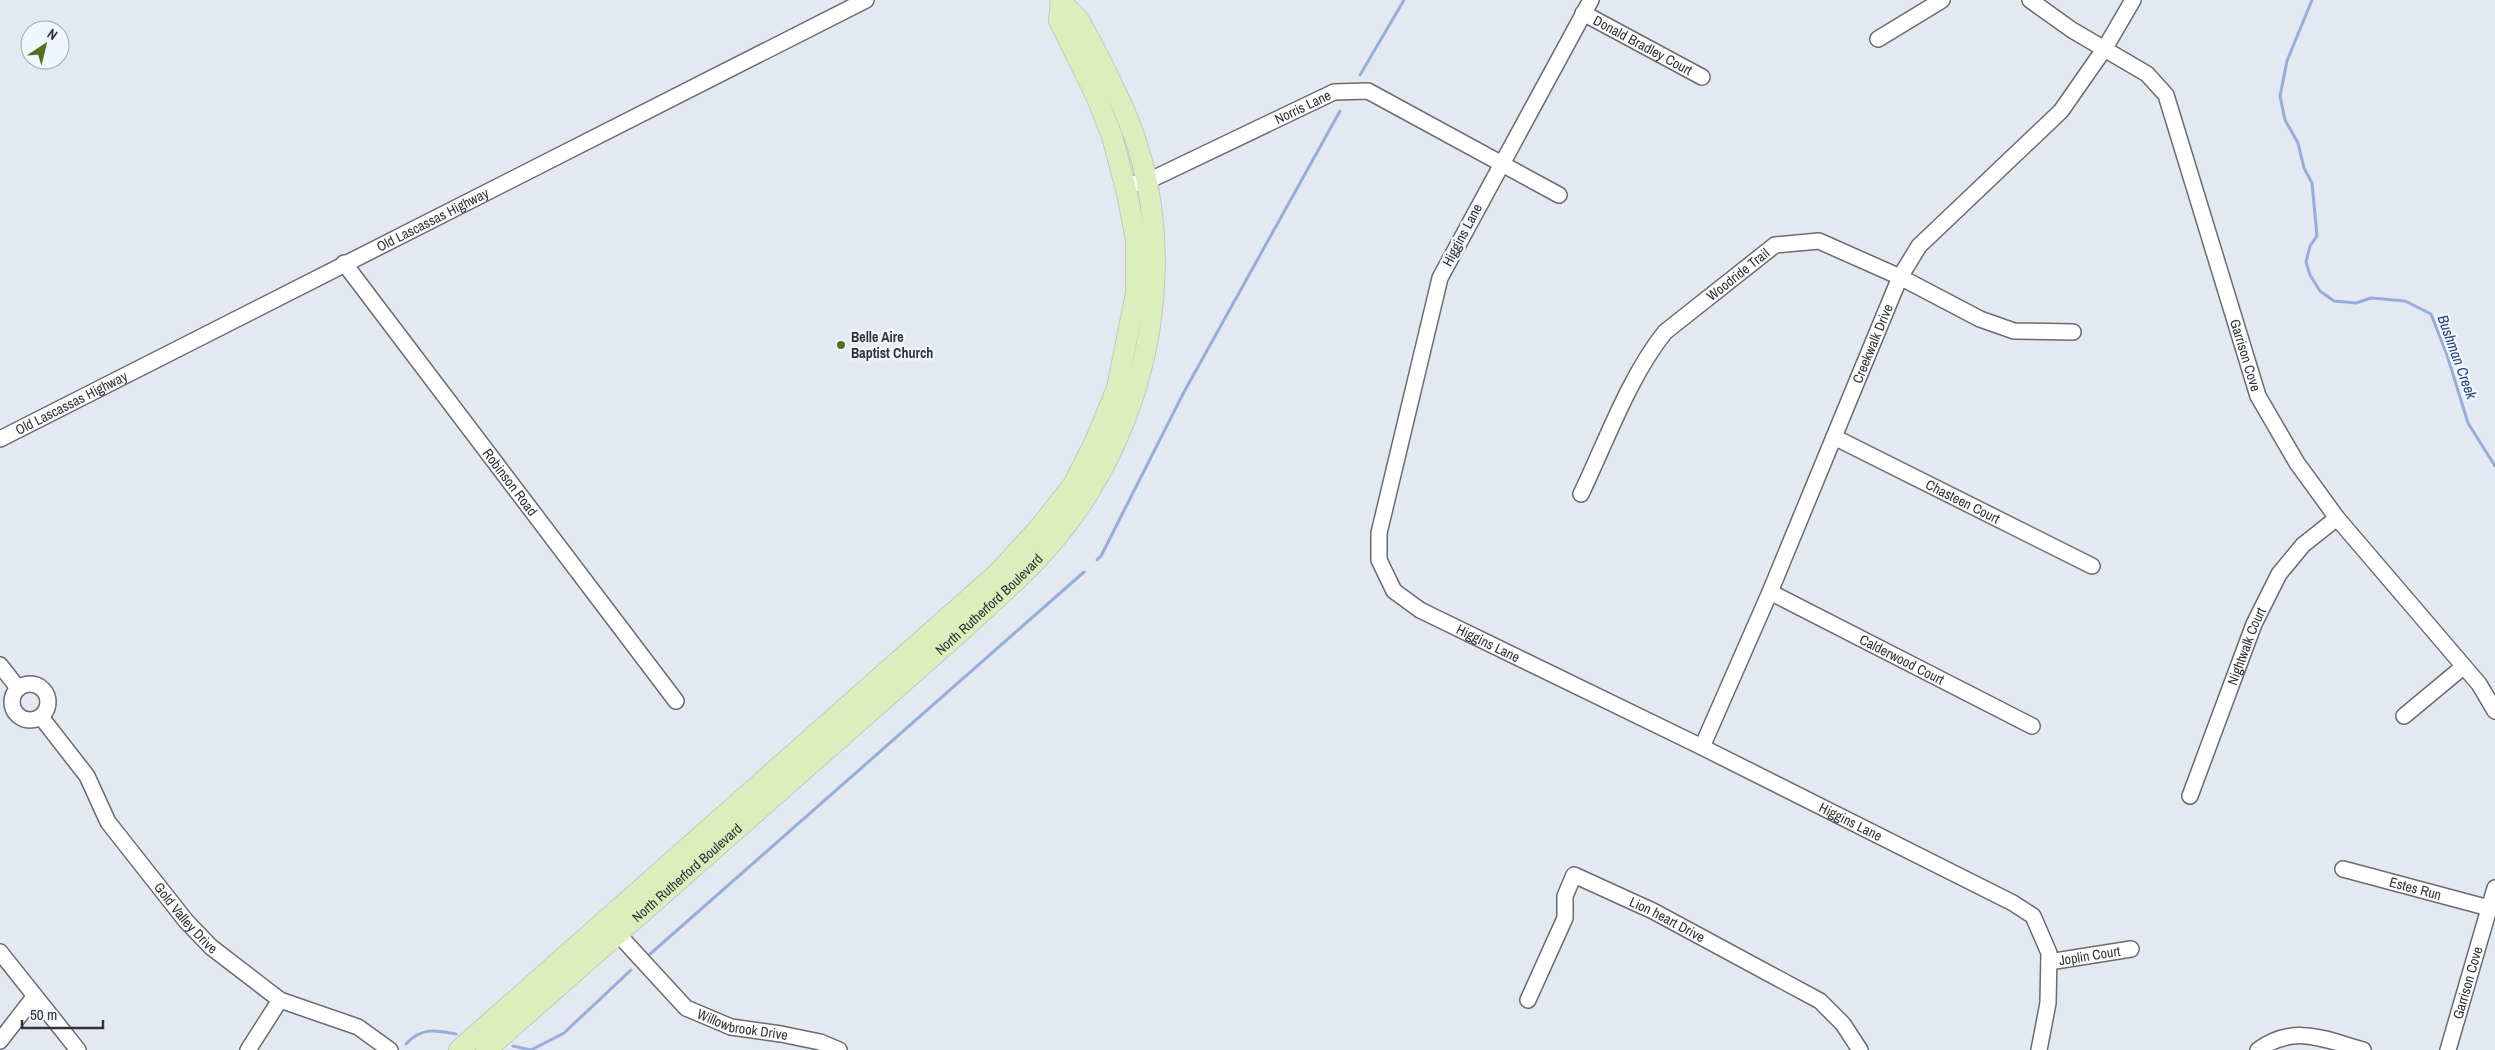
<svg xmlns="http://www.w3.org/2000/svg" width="2495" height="1050" viewBox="0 0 2495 1050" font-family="'Archivo Narrow',sans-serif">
<rect width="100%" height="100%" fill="#e3e8f1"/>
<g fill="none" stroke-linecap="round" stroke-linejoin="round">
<!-- stream -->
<path stroke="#96aedb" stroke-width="3" d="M2312 0 2287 61 2280 96 2285 120 2298 143 2304 168 2312 183 2317 236 2310 246 2306 262 2310 275 2320 291 2334 301 2356 303 2371 298 2405 301 2431 314 2447 355 2468 423 2495 466
M1360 75 1404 0
M1097 560 1101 556 1184 392 1340 111
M650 954 1084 572
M406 1044C421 1027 436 1030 456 1034
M513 1046 531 1050 564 1033 631 970"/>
<defs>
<g id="minor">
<path id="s1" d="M1591 0 1440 278 1379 533V560L1394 591 1420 610 1702 747 2013 903 2033 916 2049 953 2048 1003 2039 1050"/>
<path id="s2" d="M2030 0 2072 30 2147 74 2166 95 2258 396 2297 463 2337 518 2479 684 2495 711"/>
<path id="s3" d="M1583 13 1702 77"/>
<path d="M1878 39 1942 0"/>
<path id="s4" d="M1125 185 1146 182 1334 92 1368 91 1559 195"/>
<path id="s5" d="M344 263 676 701"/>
<path id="s6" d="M1834 437 2092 566"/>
<path id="s7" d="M0 439 866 0"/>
<path id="s8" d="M1581 494C1606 442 1629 377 1665 332L1775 245 1819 241 1900 277 1980 319 2014 331 2073 332"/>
<path id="s9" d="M1770 592 2032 726"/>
<path d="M0 665 18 688"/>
<circle cx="30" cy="702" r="18"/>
<path d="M2404 716 2463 667"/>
<path id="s10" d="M41 717 87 776 108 822 186 921 211 947 280 1000 358 1027 390 1050"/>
<path id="s11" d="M1702 747 1770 592 1900 277 1919 246 2061 111 2105 48 2133 0"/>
<path id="s12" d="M2190 796 2254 624 2279 574 2303 545 2337 518"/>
<path id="s13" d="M2343 869 2489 908"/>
<path id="s14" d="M618 934 686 1008 731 1027 781 1034 820 1042 839 1050"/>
<path d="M0 952 78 1050"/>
<path id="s15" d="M2049 962 2131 949"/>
<path id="s16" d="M1528 1000 1565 918V896L1574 875 1653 911 1820 1001 1843 1024 1860 1050"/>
<path d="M0 1041 34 997"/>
<path d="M248 1050 280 1000"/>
<path d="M2258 1050C2294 1024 2324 1039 2363 1050"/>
<path id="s17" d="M2448 1050 2495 888"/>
</g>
<g id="major">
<path d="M459 1050 998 573 1040 527 1073 485 1095 442 1117 388 1136 293V240L1127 193 1112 136 1097 98 1059 20 1061 3"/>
<path id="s18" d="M486 1050 959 633C992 602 1028 572 1056 538 1152 422 1185 249 1124 110 1111 81 1096 50 1080 22 1075 13 1065 9 1060 0"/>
</g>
</defs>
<!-- minor casing -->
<use href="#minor" stroke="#686c73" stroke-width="18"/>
<!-- major casing -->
<use href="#major" stroke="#c5c6c6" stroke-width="22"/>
<!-- minor -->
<use href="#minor" stroke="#fff" stroke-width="15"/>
<!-- major -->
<use href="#major" stroke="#dceebc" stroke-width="20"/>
</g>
<!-- markers -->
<circle fill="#566e20" stroke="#f0f5fe" stroke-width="2" cx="841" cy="345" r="5"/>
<g text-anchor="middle" stroke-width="5" stroke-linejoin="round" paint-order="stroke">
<!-- street labels -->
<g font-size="14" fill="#303235" stroke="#f0f5fe">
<text dy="5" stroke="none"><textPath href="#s3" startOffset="68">Donald Bradley Court</textPath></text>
<text dy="5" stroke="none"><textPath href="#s4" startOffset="195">Norris Lane</textPath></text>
<text dy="5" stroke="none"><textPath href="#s7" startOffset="485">Old Lascassas Highway</textPath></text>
<text transform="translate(1462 235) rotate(-62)" y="5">Higgins Lane</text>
<text dy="5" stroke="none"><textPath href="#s8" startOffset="276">Woodride Trail</textPath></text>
<text dy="5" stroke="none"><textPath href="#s11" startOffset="438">Creekwalk Drive</textPath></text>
<text dy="5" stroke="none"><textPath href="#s2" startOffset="439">Garrison Cove</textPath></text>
<text dy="5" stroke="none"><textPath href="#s7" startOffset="80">Old Lascassas Highway</textPath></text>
<text dy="5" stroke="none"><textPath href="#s5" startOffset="275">Robinson Road</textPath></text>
<text dy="5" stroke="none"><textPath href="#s6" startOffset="144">Chasteen Court</textPath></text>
<text dy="5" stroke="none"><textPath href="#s18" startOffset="672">North Rutherford Boulevard</textPath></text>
<text dy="5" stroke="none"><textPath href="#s1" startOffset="748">Higgins Lane</textPath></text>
<text dy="5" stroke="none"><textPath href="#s12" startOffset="160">Nightwalk Court</textPath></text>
<text dy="5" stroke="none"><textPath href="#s9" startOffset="148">Calderwood Court</textPath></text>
<text dy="5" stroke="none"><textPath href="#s1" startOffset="1152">Higgins Lane</textPath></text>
<text dy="5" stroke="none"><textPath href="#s18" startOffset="268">North Rutherford Boulevard</textPath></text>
<text dy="5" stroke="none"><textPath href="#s13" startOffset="75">Estes Run</textPath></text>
<text dy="5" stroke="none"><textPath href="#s10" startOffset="249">Gold Valley Drive</textPath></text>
<text dy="5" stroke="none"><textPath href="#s16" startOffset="238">Lion heart Drive</textPath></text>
<text dy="5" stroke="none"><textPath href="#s15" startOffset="41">Joplin Court</textPath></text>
<text dy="5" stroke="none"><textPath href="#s17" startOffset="70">Garrison Cove</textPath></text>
<text dy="5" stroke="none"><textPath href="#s14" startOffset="160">Willowbrook Drive</textPath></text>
</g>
<!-- poi labels -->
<g font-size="14" font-weight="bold" fill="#303235" stroke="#f0f5fe" text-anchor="start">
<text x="851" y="342">Belle Aire<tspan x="851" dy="16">Baptist Church</tspan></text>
</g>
<!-- water labels -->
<g font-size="15" font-style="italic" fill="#2a467e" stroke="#f0f5fe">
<text transform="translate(2457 357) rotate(70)" y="5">Bushman Creek</text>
</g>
</g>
<!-- north arrow -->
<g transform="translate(45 45) rotate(35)"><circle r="24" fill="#f0f5fe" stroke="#a3a7ae"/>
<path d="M0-4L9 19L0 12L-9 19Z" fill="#566e20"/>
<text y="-8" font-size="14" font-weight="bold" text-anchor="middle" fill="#303235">N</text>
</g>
<!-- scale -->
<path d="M22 1020v8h81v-8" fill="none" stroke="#303235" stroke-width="2.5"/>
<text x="30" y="1020" font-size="15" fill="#303235" stroke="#f0f5fe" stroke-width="4" paint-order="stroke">50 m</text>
</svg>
